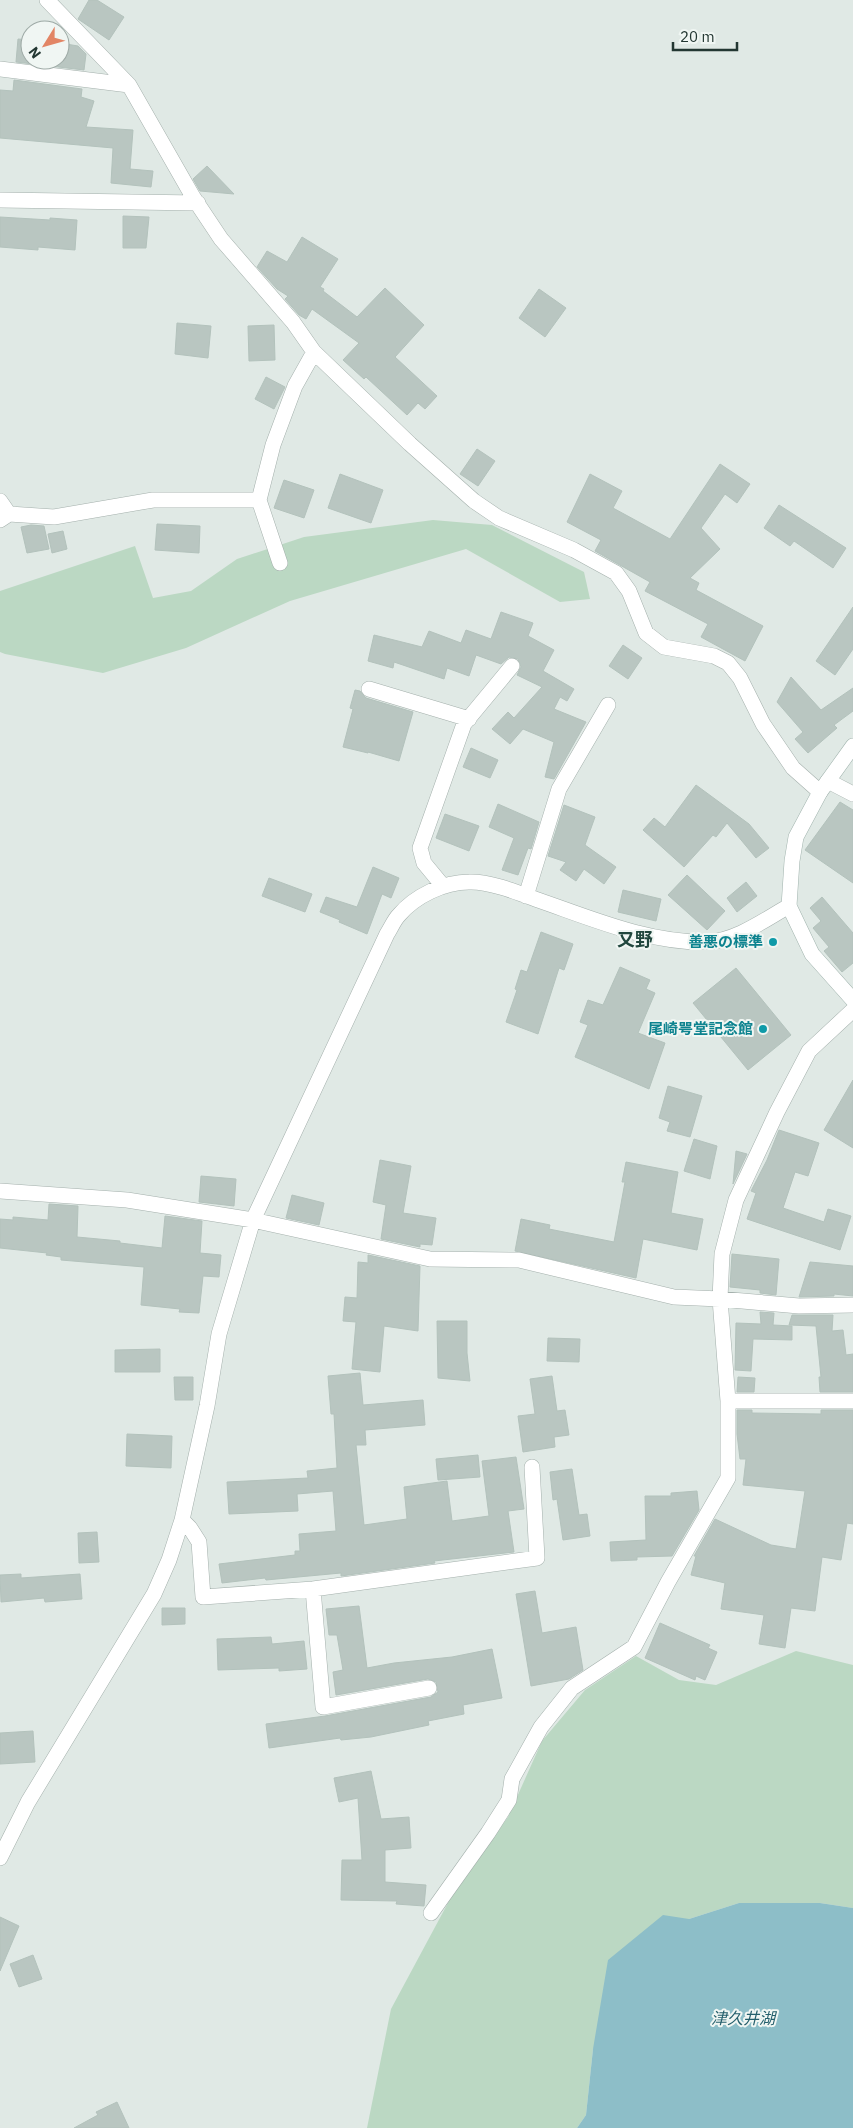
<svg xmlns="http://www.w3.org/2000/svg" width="853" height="2128" viewBox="0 0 853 2128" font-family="'IBM Plex Sans','Noto Sans JP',sans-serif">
<rect width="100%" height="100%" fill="#e0e9e5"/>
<!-- green -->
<path fill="#bbd8c3" d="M433 520 492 525 584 572 590 599 560 602 466 549 290 601 186 648 103 673 5 654 0 652V591L135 546 153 598 191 591 237 559 304 537Z
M796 1651 853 1665V1908L820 1903H739L689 1919 593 2049 586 2115 577 2128H367L391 2009 456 1888 508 1817 542 1741 585 1690 636 1656 679 1680 716 1685Z"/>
<!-- water -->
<path fill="#8dbec8" d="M739 1903H820L853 1908V2128H577L586 2115 593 2049 608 1960 663 1915 689 1919Z"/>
<!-- building -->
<path fill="#b9c6c1" stroke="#b3c2bc" d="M89 0H97L124 17 109 40 78 19Z
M18 39 30 40V60H60V43L78 46 86 54 84 70 16 62Z
M14 80 82 89 81 97 94 101 86 127 133 130 130 169 153 171 151 187 111 183 113 148 0 138V90L13 91Z
M207 166 234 194 200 191 193 179Z
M123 216 149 217 146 248H123Z
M0 217 50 220V218L77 220 75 250 38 247V250L0 247Z
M302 237 338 259 320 287 324 289 323 291 357 317 385 288 424 325 395 357 437 396 425 409 418 403 407 415 366 377 364 379 343 360 359 343 312 309 306 319 299 315 285 299 288 296 277 289 257 267 267 251 287 262Z
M539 289 566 308 545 337 519 318Z
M177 323 211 326 208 358 175 354Z
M274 325 275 360 249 361 248 326Z
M266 377 285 387 274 409 255 399Z
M477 449 495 461 478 486 460 474Z
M720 464 750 484 737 503 725 494 701 528 720 549 690 578 699 583 696 590 763 626 745 661 701 637 708 624 645 591 650 582 595 551 601 540 567 522 590 474 622 491 613 508 670 539Z
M340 474 383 490 371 523 328 508Z
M284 480 314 490 304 518 274 508Z
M779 505 846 548 833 568 794 541 790 546 764 528Z
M157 524 200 526 199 553 155 550Z
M31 525 44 526 49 549 27 553 21 527Z
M63 531 67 549 52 553 48 534Z
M853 607V649L835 675 816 661Z
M501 612 533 623 528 636 554 650 543 671 574 689 567 701 560 697 554 709 586 722 554 779 545 777 554 742 523 729 510 744 492 729 508 712 514 718 542 687 517 675 521 667 518 659 509 657 501 664 476 655 469 676 447 668 444 679 394 662 393 668 368 661 374 635 422 647 429 631 461 643 466 630 491 639Z
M623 645 642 658 628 679 609 666Z
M791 677 821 710 853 688V711L834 725 837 728 808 753 795 739 803 732 777 702Z
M355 690 360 691 366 698 413 712 399 761 368 752V753L343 747 353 709 350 708Z
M471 748 498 760 490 778 463 767Z
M696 785 749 824 769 848 756 858 727 823 716 837 713 835 684 867 643 830 654 818 665 827Z
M840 802 853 810V883L805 850Z
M498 804 539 822 531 849 528 848 518 875 502 870 514 838 489 827Z
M564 805 595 817 585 845 616 867 604 884 584 869 576 881 560 870 566 862 548 856Z
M445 814 479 826 469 851 436 838Z
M373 867 399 878 391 898 382 894 367 934 339 922 340 920 320 912 326 897 357 907Z
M687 875 725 911 707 930 668 895Z
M269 878 312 894 305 912 262 896Z
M746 882 757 896 737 912 727 898Z
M623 890 661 899 656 921 618 912Z
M822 897 853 933V963L842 972 824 951 829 947 813 928 821 921 810 908Z
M541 932 573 944 564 970 559 968 538 1034 506 1022 517 990 515 989 521 970 527 972Z
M620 967 650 980 646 989 655 993 638 1033 665 1043 649 1089 575 1057 588 1025 580 1022 588 1000 603 1005Z
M736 968 791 1035 748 1070 693 1003Z
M853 1080V1148L824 1130Z
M668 1086 702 1096 690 1137 667 1131 670 1122 659 1118Z
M779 1130 819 1143 808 1176 795 1172 783 1208 824 1222 828 1209 851 1216 840 1250 747 1219 756 1193 751 1191 767 1160Z
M694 1139 717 1146 710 1179 684 1171Z
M736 1151 747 1154 733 1184Z
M380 1160 411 1166 403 1213 436 1218 432 1245 420 1244V1247L381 1239 386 1205 373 1202Z
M626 1162 678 1172 671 1213 703 1219 697 1250 643 1239 636 1278 515 1251 521 1219 550 1225 549 1229 614 1242 625 1182H622Z
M201 1176 236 1179 234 1206 199 1202Z
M292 1195 324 1203 319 1225 286 1218Z
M49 1204 78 1206 77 1237 120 1241V1243L162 1248 165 1216 202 1221 200 1253 221 1255 219 1277 203 1276 199 1313 179 1312 180 1309 141 1305 144 1267 61 1260V1257L46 1255 47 1253 0 1248V1219L13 1220V1217L48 1220Z
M732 1254 779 1259 776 1295 760 1293V1290L730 1287Z
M368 1255 420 1266 418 1331 384 1326 380 1372 352 1369 356 1322 343 1321 345 1297 357 1298 358 1262 368 1263Z
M810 1262 853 1266V1296L834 1294V1296L799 1297Z
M760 1312 774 1313 773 1325 792 1326V1340L753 1339 751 1371 735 1370 736 1323 761 1324Z
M792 1315H833L832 1331 843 1330 846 1355 853 1354V1392H820L819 1377H821L816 1326 789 1325Z
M437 1321H467V1353L470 1381 438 1378Z
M548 1338 580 1339 579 1362 547 1361Z
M160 1349V1372H115V1350Z
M360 1373 363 1405 423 1400 425 1425 365 1430 366 1445H356L364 1525 407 1519 404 1487 447 1481 452 1521 489 1516 482 1461 516 1457 524 1509 508 1511 514 1552 434 1561 435 1563 341 1576V1573L266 1580 265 1578 222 1583 219 1564 295 1555V1551H300L299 1534 336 1531 333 1491 297 1494 298 1511 229 1514 227 1482 308 1478 307 1471 337 1468 334 1414H331L328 1376Z
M552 1376 557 1411 565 1410 569 1435 554 1437 555 1447 523 1452 518 1416 535 1414 530 1379Z
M174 1377H193V1400H175Z
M738 1377 755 1378 754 1392H737Z
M737 1410H752V1413L821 1414V1410H853V1524L847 1523 841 1560 822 1557 815 1611 791 1608 785 1648 759 1644 764 1615 721 1609 725 1583 691 1575 696 1556H694L715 1519 771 1545 796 1549 805 1491 743 1485 746 1459H740L737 1434Z
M127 1434 172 1436 171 1468 126 1466Z
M478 1455 480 1477 438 1480 436 1459Z
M572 1469 579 1515 587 1514 590 1536 563 1540 557 1499 553 1500 550 1472Z
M697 1491 699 1510 672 1556 637 1557V1560L611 1561 610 1542 646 1540 645 1496H671V1493Z
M97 1532 99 1562 79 1563 78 1533Z
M21 1574V1578L80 1574 82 1599 45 1602 44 1598 1 1602 0 1575Z
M535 1591 542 1633 576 1627 583 1670 569 1679 531 1686 516 1594Z
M359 1606 367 1668 394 1663 452 1657 492 1649 502 1698 463 1705 464 1714 428 1721 429 1725 371 1737 341 1740 340 1738 269 1748 266 1724 325 1716 431 1697 438 1692 436 1682 428 1679 336 1695 333 1672 343 1670 337 1635H329L326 1609Z
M162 1608H185V1624L162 1625Z
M660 1623 710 1645 708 1648 717 1652 705 1680 696 1676 695 1680 645 1658Z
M271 1637 272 1644 304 1641 307 1669 279 1671V1668L218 1670 217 1639Z
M33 1731 35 1762 0 1764V1733Z
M371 1771 381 1819 409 1817 411 1848 385 1850V1882L426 1885 424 1906 396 1904 397 1901 341 1900 342 1860H362L358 1798 339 1802 334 1778Z
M0 1917 19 1926 0 1971Z
M33 1955 42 1979 19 1987 10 1964Z
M117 2102 129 2128H74L98 2115 96 2112Z"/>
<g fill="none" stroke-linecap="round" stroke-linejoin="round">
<defs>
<path id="street" d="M47 0 129 85 193 197 221 239 293 322 314 352 410 444 474 501 499 518 574 550 616 573 629 591 646 633 664 647 714 656 728 663 740 678 763 724 793 768 820 792
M0 69 129 85
M0 200 198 203
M0 501 9 514
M0 520 9 514 54 517 153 500H259
M280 563 259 500 273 445 295 386 314 352
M369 689 469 719
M828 781 853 794
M443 886 424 863 420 848 464 724 512 666
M526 896 559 789 608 705
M853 1010 809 1051 777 1112 736 1200 722 1254 720 1299 728 1401H853
M0 1191 127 1200 253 1220 430 1259 519 1260 674 1297 720 1299 799 1306 853 1305
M182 1520 190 1528 199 1542 203 1597 313 1589 537 1558 532 1467
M313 1589 323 1707 429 1688
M0 1858 28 1802 154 1594 169 1560 182 1520 207 1406 219 1334 253 1220 387 934C391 928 394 920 399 915 415 896 444 882 469 882 489 881 519 893 538 900 593 919 648 943 707 942 736 941 764 920 789 906
M431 1913 488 1833 509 1800 512 1779 541 1727 572 1688 634 1647 668 1582 728 1478V1401"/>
<path id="secondary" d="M853 746 820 792 796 837 792 861 789 906 812 954 853 1000"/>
</defs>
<!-- street casing -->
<use href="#street" stroke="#a4b0ac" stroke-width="16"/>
<!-- secondary casing -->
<use href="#secondary" stroke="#a0b3ad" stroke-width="16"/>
<!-- street -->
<use href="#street" stroke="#fff" stroke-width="15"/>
<!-- secondary -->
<use href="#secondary" stroke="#fff" stroke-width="15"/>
</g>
<!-- markers -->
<g fill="#0f9aa8" stroke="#f0f6f3" stroke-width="2">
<circle cx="773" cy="942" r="5"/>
<circle cx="763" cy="1029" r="5"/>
</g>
<g text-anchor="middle" stroke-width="4" stroke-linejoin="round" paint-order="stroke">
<!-- culture labels -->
<g font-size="15" font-weight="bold" fill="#0d838f" stroke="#f0f6f3" text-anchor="end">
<text x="763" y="947">善悪の標準</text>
<text x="753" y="1034">尾崎咢堂記念館</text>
</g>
<!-- water labels -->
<g font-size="16" font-style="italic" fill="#245f6c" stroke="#f0f6f3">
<text x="743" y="2024">津久井湖</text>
</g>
<!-- quarter labels -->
<g font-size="18" font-weight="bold" fill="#21473e" stroke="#f0f6f3">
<text x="635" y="946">又野</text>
</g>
</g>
<!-- north arrow -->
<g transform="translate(45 45) rotate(233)"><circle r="24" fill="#f0f6f3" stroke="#9eaaa6"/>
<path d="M0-4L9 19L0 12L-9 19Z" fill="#e28565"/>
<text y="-8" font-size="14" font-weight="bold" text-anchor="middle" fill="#233732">N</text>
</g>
<!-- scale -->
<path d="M673 42v8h64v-8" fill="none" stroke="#233732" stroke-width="2.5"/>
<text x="680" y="42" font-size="15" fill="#233732" stroke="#f0f6f3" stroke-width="4" paint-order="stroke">20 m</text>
</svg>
